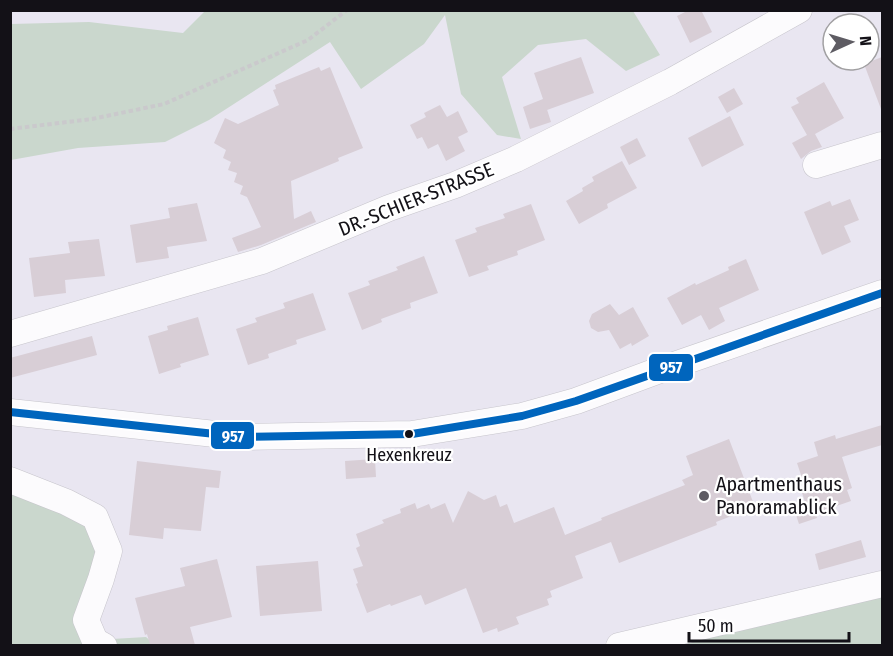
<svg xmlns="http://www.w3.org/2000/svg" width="893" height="656" viewBox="0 0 893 656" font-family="'Fira Sans Condensed',sans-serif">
<rect width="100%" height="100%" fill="#e9e6f1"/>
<!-- green -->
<path fill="#cad7cd" d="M205 11H633L660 55 626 71 586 39 538 45 502 77 521 139 497 135 461 94 445 15 424 44 361 89 330 42 209 120 165 142 78 148 11 160V24L89 22 183 33Z
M10 480 66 502 109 551 95 640 146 637 155 645H11Z
M882 584V645L619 646Z"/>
<!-- building -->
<path fill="#d8ced6" d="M689 10H701L712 32 690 43 677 16Z
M581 57 594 93 547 110 544 100 551 122 530 129 523 107 543 99 534 73Z
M882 57V108L881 109 864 64Z
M319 67 321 71 330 67 363 148 338 158 339 161 291 181 294 219 311 211 316 222 261 245 238 252 232 238 261 227 247 197 240 194 243 186 234 182 237 173 228 170 231 162 223 158 226 150 214 143 225 118 238 124 279 105 273 90 276 89 275 85Z
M824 82 844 118 815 134 822 147 811 151 801 159 792 143 807 135 791 107 799 103 796 98Z
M734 88 743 104 727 113 718 97Z
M440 105 447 117 458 111 468 132 458 137 465 151 446 161 438 144 428 149 422 137 417 139 410 125 426 117 424 113Z
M730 116 744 145 702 167 688 138Z
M637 138 646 156 629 165 620 147Z
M622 161 637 188 607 204 608 208 579 224 566 201 583 191 582 188 594 181 592 177Z
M850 199 859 220 844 226 851 242 822 255 804 212 830 201 832 206Z
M197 203 207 241 167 247 169 258 136 263 130 225 170 218 168 208Z
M531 204 545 240 517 251 518 255 487 266 489 270 469 277 455 240 477 232 475 228 505 218 503 214Z
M99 239 105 276 65 280 66 293 34 297 29 258 70 253 68 242Z
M424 256 438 293 410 303 411 308 381 319 382 322 362 330 348 293 370 285 368 281 398 270 396 267Z
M746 259 759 290 719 308 725 321 709 330 701 315 682 325 667 298 695 283 696 285 729 270 728 267Z
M313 293 326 330 296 340 297 344 268 354 269 358 248 365 236 329 257 322 255 318 285 308 283 303Z
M610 304 619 315 633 307 649 336 632 346 631 343 620 349 609 330 598 332 591 328 589 321 592 314Z
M198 317 209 355 180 364 181 367 159 374 148 336 168 330 167 326Z
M92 336 97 355 10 378V358Z
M882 425V445L842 457 852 488 847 490 851 501 816 513 817 518 799 524 793 506 805 502 797 477 801 475 797 463 818 456 814 442 835 435 836 439Z
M729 439 755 507 716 522 717 525 619 563 611 542 575 556 583 578 550 591 552 597 547 599 549 605 516 617 519 624 498 632 497 628 483 633 466 588 425 605 421 595 391 606 390 604 367 613 356 584 358 583 353 569 363 566 356 548 360 546 356 534 384 523 382 520 401 513 400 509 415 503 417 509 429 504 431 509 445 503 453 523 468 491 484 500 496 495 500 507 507 504 514 523 554 507 565 535 602 520 601 518 685 485 682 480 693 475 686 456Z
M375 459 376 477 346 479 345 461Z
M137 461 221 471 219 488 206 487 201 531 164 528 163 539 129 535Z
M861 540 866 557 819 570 815 554Z
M217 559 232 617 190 627 195 645H150L147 634 145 635 135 598 185 586 180 568Z
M318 561 322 611 260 616 256 566Z"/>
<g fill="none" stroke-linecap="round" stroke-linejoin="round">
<defs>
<path id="minor" d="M816 165 882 145
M10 334 262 261 389 208 455 185 516 159 670 82 799 10
M10 412 243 437 412 434 522 416 576 401 657 371 882 293
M10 480 66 502 95 517 109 551 101 579 86 620 95 641 104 646
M619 646 882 584"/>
</defs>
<!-- minor casing -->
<use href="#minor" stroke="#c7c5cc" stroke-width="27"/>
<!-- path -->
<path stroke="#cac9cc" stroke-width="4" stroke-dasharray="4.5 3" stroke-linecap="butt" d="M10 129 92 119 164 104 308 40 347 10"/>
<!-- minor -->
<use href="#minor" stroke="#fcfbfd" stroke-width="26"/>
<defs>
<path id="bus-1" d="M10 412 243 437 412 434 522 416 576 401 882 293"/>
</defs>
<!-- bus-1 casing -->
<use href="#bus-1" stroke="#fff" stroke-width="12"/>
<!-- bus-1 -->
<use href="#bus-1" stroke="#0065bd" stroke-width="8"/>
</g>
<!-- markers -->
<circle fill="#131117" stroke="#fff" stroke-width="2" cx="409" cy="434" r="5"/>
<circle fill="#5e5c63" stroke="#fff" stroke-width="2" cx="704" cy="496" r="6"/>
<g text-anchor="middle" stroke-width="4.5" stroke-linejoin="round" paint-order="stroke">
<!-- bus labels -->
<g font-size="18" fill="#131117" stroke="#fff">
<text x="409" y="461">Hexenkreuz</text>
</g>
<!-- street labels -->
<g font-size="20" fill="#131117" stroke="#fff">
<text transform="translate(416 199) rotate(-22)" y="7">DR.-SCHIER-STRASSE</text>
</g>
<!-- poi labels -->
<g font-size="20" fill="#131117" stroke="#fff" text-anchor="start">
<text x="716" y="491">Apartmenthaus<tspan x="716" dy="23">Panoramablick</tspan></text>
</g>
</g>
<g stroke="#fff" stroke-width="2">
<rect x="648" y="353" width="46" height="29" rx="6" fill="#0065bd"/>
<rect x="210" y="421" width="45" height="29" rx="6" fill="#0065bd"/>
</g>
<g font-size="16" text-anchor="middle" font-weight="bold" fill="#fff">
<text x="671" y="373">957</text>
<text x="233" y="442">957</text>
</g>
<!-- border -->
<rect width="893" height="656" fill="none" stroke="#131117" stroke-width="24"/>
<!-- north arrow -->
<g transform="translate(851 42) rotate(86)"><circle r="28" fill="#ffffff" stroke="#a1a0a2" stroke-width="1.5"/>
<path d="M0-4.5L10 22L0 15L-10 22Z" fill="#5e5c63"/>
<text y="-9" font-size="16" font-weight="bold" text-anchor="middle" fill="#131117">N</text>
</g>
<!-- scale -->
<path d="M689 632v9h160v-9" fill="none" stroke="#131117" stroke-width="3"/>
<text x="698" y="632" font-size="18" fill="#131117" stroke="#ffffff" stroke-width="4.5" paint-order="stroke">50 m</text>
</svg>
